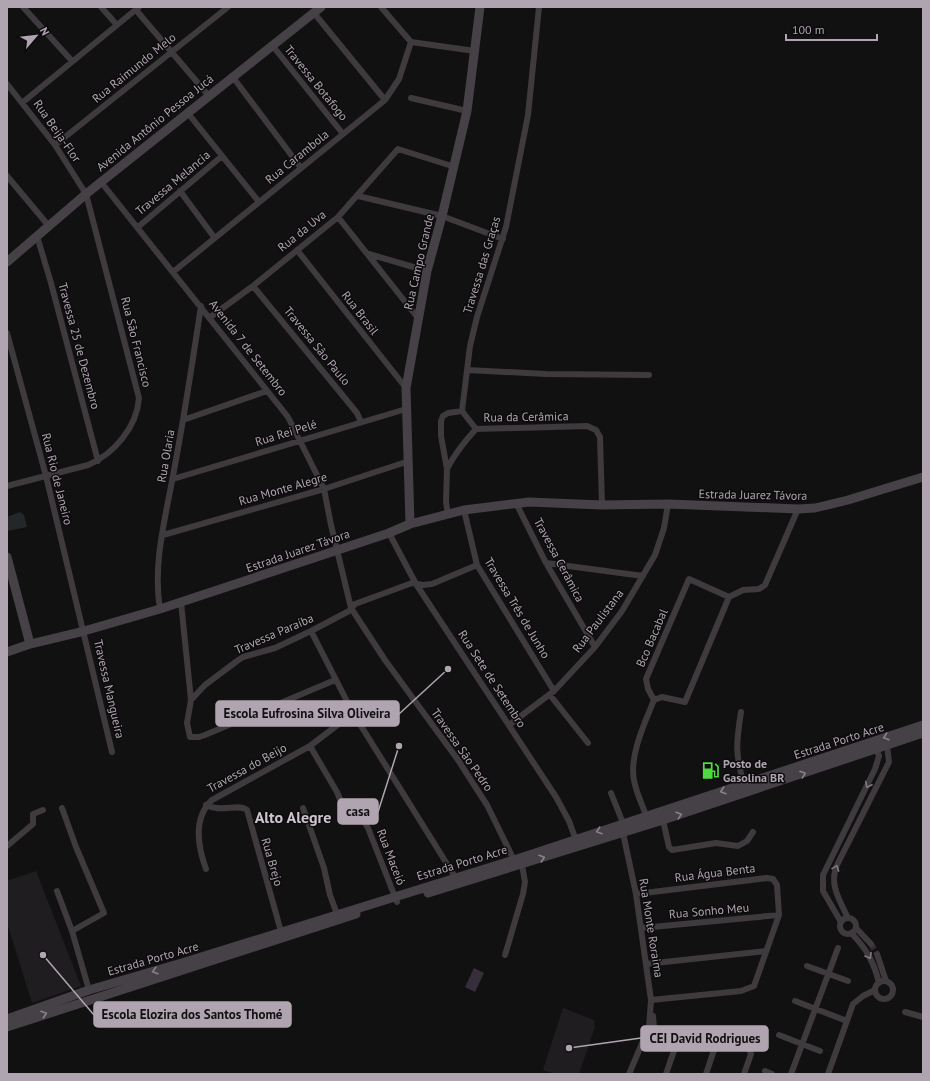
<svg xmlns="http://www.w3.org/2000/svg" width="930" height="1081" viewBox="0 0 930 1081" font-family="'PT Sans',sans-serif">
<rect width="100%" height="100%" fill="#121112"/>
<!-- built -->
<path fill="#1f1d1f" d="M36 871 81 986 32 1003 7 923V881Z
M563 1008 594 1020 595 1027 579 1074H555L543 1070Z"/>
<!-- green -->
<path fill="#222729" d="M20 512 24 515 27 527 7 531V517Z"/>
<!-- water -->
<path fill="#372e3b" d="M474 968 484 973 475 992 465 987Z"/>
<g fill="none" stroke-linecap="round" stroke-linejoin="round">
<!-- street-tunnel -->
<path stroke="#322e32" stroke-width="6" stroke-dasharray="6 3" stroke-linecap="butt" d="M871 944 877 954"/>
<!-- street -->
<path stroke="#3e3a3d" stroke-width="6" d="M23 7 72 61
M101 7 117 25
M381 7 411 42
M136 10 208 95
M314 13 385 100
M411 42 475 51
M272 45 343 134
M232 76 301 168
M7 84 55 145 86 194 139 398C137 427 114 454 88 465L7 486
M411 98 467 111
M23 102 139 7
M187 112 259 202
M55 145 228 7
M7 176 48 225
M101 182 288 417 324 489 331 525 351 608 385 660 458 760 487 805 514 860
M180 191 214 237
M358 196 442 216 503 239
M338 217 418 318
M138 227 222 156
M37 236 51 283 98 461
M297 250 406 388
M369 254 427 271
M173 272 385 100 399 79 411 42
M253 286 357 413 361 422
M209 318 253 286 338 217 398 149 455 167
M7 333 46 476 112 752
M467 370 546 374 649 375
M462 411 476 429 587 426 596 430 600 437 602 505
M183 420 267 391
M447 469C455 453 464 442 476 429
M173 479 406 409
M516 503 546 563 595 647
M464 510 477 565 554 691
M448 514 446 502 447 469 441 436V421L443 416 448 413 462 411 470 346 477 317 506 227 528 115 539 7
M389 533 416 584 556 797 569 821 577 843
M163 535 324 489 409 461
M546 563 643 576
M729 597 689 579 646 679 648 689 654 700 662 697 685 702 729 597 743 590 759 589 765 585 798 509
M181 602 191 700 187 723 190 737H199L205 735 335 680
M160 609C152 562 167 512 175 465 185 412 193 359 201 306
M311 631 353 713 457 880
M550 695 588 743
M191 700 205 685 237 661 243 657 275 648 311 631 349 611 355 604 412 583 423 585 432 584 477 565
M741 712C736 744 735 753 744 785
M509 725 554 691 595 647 622 611 655 555 664 528 668 504
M310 746 337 792 342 804 346 808 353 810 360 815 368 828 397 902
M611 793 623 823
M206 805C220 813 239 803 247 810L282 935
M62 808 76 847 104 913 72 931
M303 808 324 868 330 895 337 914
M647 818C643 806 636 793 634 780 629 756 645 722 654 700
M663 820 669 847 672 850 716 843 738 846 747 841 753 832
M623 833 636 894 651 1000 649 1028
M7 846 33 824V814L43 810
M206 869C198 847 193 818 212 800L310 746 353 713
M57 891 72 931 89 990
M636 894 767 878 773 879 777 885 779 915 754 986 741 991 651 1000
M848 918C839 899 828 883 838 863L889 762 887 745
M840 926a8 8 0 1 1 16 0a8 8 0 1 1-16 0Z
M841 922 823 891V875L875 769 879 756 876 749
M641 928 779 915
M856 928 871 944
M851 933C866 948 874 962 879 983
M877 954 886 981
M505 955 523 894 525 882 522 865
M646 964 766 951
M807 966 848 981
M875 990a9 9 0 1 1 18 0a9 9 0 1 1-18 0Z
M795 1001 847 1021
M905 1012 923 1017
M653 1016 654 1028 657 1033 655 1037 650 1038 647 1036V1030L649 1028H654
M779 1035 820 1051
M653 1038 676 1045 724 1038 748 1047 751 1054 744 1074
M765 1071 772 1074
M629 1074 646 1034
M666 1074 676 1045
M706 1074 718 1038
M791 1074 838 948
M828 1074 853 1004 863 996 875 990"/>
<!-- secondary -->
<path stroke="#464146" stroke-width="9" d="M7 262 86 194 321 7
M410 524 406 388 427 271 442 216 467 111 480 7
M7 557 30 644
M7 652 30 644 84 631 160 609 389 533 410 524 464 510 529 502 602 505 668 504 798 509 815 508 848 500 923 477
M428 893 663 820 923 733
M7 1019 89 990 185 962 514 860 923 725
M7 1027 356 914"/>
</g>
<!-- one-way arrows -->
<defs><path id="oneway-chevron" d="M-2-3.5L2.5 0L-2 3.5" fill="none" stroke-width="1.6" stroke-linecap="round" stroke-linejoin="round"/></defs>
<g stroke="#8b818c">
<use href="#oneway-chevron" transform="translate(886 737) rotate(161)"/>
<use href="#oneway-chevron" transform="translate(803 774) rotate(-19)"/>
<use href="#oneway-chevron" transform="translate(723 791) rotate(162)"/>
<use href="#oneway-chevron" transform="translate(679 815) rotate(-18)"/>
<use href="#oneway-chevron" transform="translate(599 831) rotate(162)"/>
<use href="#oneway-chevron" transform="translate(542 858) rotate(-18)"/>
<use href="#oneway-chevron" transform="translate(155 971) rotate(164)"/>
<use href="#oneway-chevron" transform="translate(44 1014) rotate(-18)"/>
</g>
<g stroke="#827a83">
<use href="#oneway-chevron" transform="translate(868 785) rotate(117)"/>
<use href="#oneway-chevron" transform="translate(836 868) rotate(-70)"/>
<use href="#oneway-chevron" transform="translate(869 956) rotate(60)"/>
</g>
<!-- icons -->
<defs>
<symbol id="fuel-bare" viewBox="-9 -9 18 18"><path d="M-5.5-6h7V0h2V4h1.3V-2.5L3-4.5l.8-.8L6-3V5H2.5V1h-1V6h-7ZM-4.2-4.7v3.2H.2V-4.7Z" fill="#50da42" stroke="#0d0c0d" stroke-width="2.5" paint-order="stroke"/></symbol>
</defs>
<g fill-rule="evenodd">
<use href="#fuel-bare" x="698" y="758" width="25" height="25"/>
</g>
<g text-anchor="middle" stroke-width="3" stroke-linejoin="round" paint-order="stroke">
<!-- street labels -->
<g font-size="12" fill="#b0a4b1" stroke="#0d0c0d">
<text transform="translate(134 68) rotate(-39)" y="4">Rua Raimundo Melo</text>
<text transform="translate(316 83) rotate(51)" y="4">Travessa Botafogo</text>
<text transform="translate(155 123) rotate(-39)" y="4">Avenida Antônio Pessoa Jucá</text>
<text transform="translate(57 131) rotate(55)" y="4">Rua Beija-Flor</text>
<text transform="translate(297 157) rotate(-39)" y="4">Rua Carambola</text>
<text transform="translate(173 183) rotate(-40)" y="4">Travessa Melancia</text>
<text transform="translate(302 231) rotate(-39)" y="4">Rua da Uva</text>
<text transform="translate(419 262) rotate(-77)" y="4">Rua Campo Grande</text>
<text transform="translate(482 265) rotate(-73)" y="4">Travessa das Graças</text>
<text transform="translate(360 313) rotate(52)" y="4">Rua Brasil</text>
<text transform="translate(136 342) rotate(76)" y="4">Rua São Francisco</text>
<text transform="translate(79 346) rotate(75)" y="4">Travessa 25 de Dezembro</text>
<text transform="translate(317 346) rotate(51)" y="4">Travessa São Paulo</text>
<text transform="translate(248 348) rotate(52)" y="4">Avenida 7 de Setembro</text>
<text transform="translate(526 417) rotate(-1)" y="4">Rua da Cerâmica</text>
<text transform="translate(286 433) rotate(-17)" y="4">Rua Rei Pelé</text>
<text transform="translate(166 456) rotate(-80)" y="4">Rua Olaria</text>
<text transform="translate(57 479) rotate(76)" y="4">Rua Rio de Janeiro</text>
<text transform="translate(283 489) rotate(-16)" y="4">Rua Monte Alegre</text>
<text transform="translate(753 495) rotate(1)" y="4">Estrada Juarez Távora</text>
<text transform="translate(298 551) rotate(-19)" y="4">Estrada Juarez Távora</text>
<text transform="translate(559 560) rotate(62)" y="4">Travessa Cerâmica</text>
<text transform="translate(517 608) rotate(59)" y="4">Travessa Três de Junho</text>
<text transform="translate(598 621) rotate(-53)" y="4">Rua Paulistana</text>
<text transform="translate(274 634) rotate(-23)" y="4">Travessa Paraíba</text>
<text transform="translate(652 638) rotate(-67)" y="4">Bco Bacabal</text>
<text transform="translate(492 679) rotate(57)" y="4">Rua Sete de Setembro</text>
<text transform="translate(109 689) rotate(77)" y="4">Travessa Mangueira</text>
<text transform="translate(839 741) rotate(-18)" y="4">Estrada Porto Acre</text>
<text transform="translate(462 750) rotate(55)" y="4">Travessa São Pedro</text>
<text transform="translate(247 768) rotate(-29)" y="4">Travessa do Beijo</text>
<text transform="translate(391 857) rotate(69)" y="4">Rua Maceió</text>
<text transform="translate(272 862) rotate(74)" y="4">Rua Brejo</text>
<text transform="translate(462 863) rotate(-17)" y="4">Estrada Porto Acre</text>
<text transform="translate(715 873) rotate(-7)" y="4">Rua Água Benta</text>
<text transform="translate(709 911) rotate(-5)" y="4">Rua Sonho Meu</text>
<text transform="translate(651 928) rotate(81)" y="4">Rua Monte Roraima</text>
<text transform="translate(153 959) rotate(-16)" y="4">Estrada Porto Acre</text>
</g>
<!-- poi labels -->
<g font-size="12" font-weight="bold" fill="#b0a4b1" stroke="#0d0c0d" text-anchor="start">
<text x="723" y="768">Posto de<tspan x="723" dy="14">Gasolina BR</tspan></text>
</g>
<!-- district labels -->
<g font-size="16" font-weight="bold" fill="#cdc4ce" stroke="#0d0c0d">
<text x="293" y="823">Alto Alegre</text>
</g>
</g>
<!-- callouts -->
<path fill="none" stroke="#b0a4b1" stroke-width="1.5" d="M448 669L399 714M399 746L378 812M43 955L94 1015M569 1048L641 1038"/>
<g fill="#b0a4b1" stroke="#0d0c0d" stroke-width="1.5">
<circle cx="448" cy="669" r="4"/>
<circle cx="399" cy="746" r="4"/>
<circle cx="43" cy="955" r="4"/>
<circle cx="569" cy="1048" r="4"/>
</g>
<g fill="#b0a4b1" stroke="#b0a4b1" stroke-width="1.5">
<rect x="216" y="701" width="183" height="25" rx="4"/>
<rect x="338" y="799" width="40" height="25" rx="4"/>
<rect x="94" y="1002" width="197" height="25" rx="4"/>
<rect x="641" y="1026" width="127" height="25" rx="4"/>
</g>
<g font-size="13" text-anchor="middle" font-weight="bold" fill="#111">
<text x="307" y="718">Escola Eufrosina Silva Oliveira</text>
<text x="358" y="816">casa</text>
<text x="192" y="1019">Escola Elozira dos Santos Thomé</text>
<text x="705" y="1043">CEI David Rodrigues</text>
</g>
<!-- border -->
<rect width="930" height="1081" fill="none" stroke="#b0a4b1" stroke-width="16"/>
<!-- north arrow -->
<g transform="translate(36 36) rotate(62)" stroke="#0d0c0d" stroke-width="3" paint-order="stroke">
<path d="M0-3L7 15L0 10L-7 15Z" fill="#b0a4b1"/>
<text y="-6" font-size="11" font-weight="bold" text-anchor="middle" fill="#b0a4b1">N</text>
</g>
<!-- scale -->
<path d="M786 34v6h91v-6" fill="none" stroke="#b0a4b1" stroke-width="2"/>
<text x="792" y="34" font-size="12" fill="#b0a4b1" stroke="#0d0c0d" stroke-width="3" paint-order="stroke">100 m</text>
</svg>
